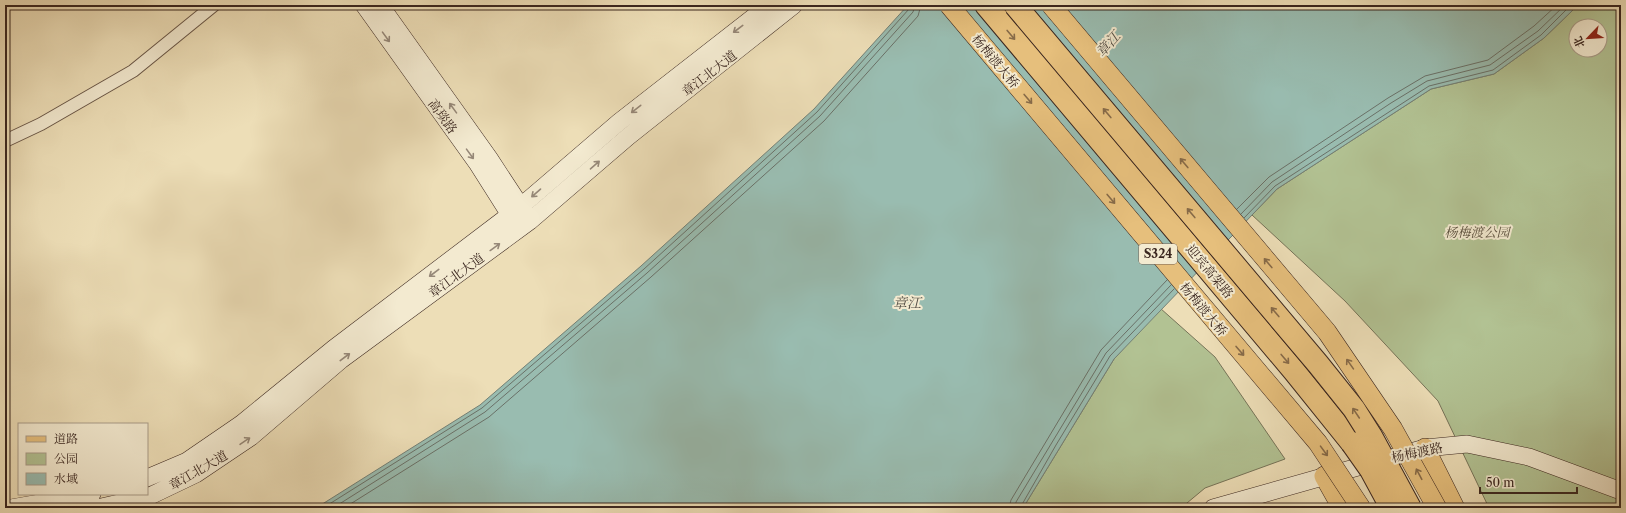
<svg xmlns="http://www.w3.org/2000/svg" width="1626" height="513" viewBox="0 0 1626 513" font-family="'Libre Caslon Text','Noto Serif SC',serif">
<rect width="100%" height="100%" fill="#eddeb7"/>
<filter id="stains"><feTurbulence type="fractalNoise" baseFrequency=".005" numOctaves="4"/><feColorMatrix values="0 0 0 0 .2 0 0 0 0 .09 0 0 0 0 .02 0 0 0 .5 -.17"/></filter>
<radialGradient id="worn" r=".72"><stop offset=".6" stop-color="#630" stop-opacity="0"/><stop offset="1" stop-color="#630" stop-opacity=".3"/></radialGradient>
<!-- green -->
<path fill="#b2c293" stroke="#767459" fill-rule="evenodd" d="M1575 5H1621V508H1489L1438 401 1345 301 1252 215 1277 189 1431 89 1494 74 1544 38 1574 9ZM1576 26H1600V50H1576Z
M1160 308 1215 357 1285 459 1205 488 1181 508H1023L1114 359Z"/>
<!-- water -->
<path fill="#99bcb0" stroke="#738076" d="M908 5H1575L1574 9 1544 38 1494 74 1431 89 1277 189 1114 359 1023 508H316L480 405 641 266 814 109Z"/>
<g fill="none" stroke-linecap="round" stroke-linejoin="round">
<!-- shore -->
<path stroke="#6a7168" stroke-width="1" d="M1237 209 1269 177 1388 98 1425 76 1488 60 1534 26 1557 5
M1241 214 1272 182 1391 103 1427 81 1490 65 1538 31 1565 5
M1244 218 1275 186 1429 86 1493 70 1541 35 1571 5
M323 508 482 408 644 269 817 112 909 9 910 5
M333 508 485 412 647 273 820 116 913 12 915 5
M344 508 489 417 651 277 824 121 918 16 921 5
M1009 508 1011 500 1101 350 1167 280
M1015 508 1016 502 1106 353 1171 285
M1020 508 1056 445 1110 356 1174 289"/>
<defs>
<path id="street" d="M5 141 41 124 133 71 214 5"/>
<path id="secondary" d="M364 5 477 163 515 223
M380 5 489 158 527 216
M147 478 187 461 241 424 333 349 520 207 619 122 769 5
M11 508 92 494
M97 508 150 496 196 474 251 437 341 360 530 221 629 136 794 5
M1213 508 1425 448 1467 444 1529 457 1621 491"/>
<path id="primary" d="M1425 448 1455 508
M1324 476 1342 508"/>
<path id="highway" d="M986 5 1294 371 1352 443"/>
</defs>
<!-- street casing -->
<use href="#street" stroke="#675445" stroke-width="14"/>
<!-- secondary casing -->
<use href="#secondary" stroke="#3a261f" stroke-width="18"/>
<!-- primary casing -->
<use href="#primary" stroke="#3a261f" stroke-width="20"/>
<!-- highway casing -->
<use href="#highway" stroke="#3a261f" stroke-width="24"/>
<!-- street -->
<use href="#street" stroke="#f3ead0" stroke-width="12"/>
<!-- secondary -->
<use href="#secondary" stroke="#f3ead0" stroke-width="17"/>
<!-- primary -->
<use href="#primary" stroke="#e6bf7c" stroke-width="19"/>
<!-- highway -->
<use href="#highway" stroke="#e6bf7c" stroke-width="22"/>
<defs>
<path id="primary-bridge" d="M949 5 1318 443 1361 508
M1051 5 1327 332 1393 429 1437 508"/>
<path id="highway-bridge" d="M1015 5 1318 364 1354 409 1371 436 1410 508
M1352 443 1371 470 1391 507"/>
</defs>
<!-- primary-bridge casing -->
<use href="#primary-bridge" stroke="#3a261f" stroke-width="20" stroke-linecap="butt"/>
<!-- highway-bridge casing -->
<use href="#highway-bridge" stroke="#3a261f" stroke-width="24" stroke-linecap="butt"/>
<!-- primary-bridge -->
<use href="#primary-bridge" stroke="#e6bf7c" stroke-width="19"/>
<!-- highway-bridge -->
<use href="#highway-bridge" stroke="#e6bf7c" stroke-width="22"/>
</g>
<!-- one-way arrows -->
<defs><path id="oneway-shaft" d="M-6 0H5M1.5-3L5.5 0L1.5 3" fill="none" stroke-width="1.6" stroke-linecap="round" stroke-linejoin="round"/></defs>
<g stroke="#968878">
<use href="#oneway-shaft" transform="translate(738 29) rotate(143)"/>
<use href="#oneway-shaft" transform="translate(386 37) rotate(54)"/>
<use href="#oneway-shaft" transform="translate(453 108) rotate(-126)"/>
<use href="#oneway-shaft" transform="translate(636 109) rotate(142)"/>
<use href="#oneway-shaft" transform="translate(470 154) rotate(54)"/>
<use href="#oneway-shaft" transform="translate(595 165) rotate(-41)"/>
<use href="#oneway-shaft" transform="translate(536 193) rotate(139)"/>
<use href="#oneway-shaft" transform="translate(495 247) rotate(-36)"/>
<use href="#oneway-shaft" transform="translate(434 273) rotate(143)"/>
<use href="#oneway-shaft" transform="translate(345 357) rotate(-37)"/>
<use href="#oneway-shaft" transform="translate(245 441) rotate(-34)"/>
</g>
<g stroke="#876b49">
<use href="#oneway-shaft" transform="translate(1011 35) rotate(50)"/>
<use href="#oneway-shaft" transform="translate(1028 99) rotate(50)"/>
<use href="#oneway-shaft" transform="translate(1107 113) rotate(-130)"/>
<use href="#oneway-shaft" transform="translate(1184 163) rotate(-130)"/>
<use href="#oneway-shaft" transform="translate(1111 199) rotate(50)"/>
<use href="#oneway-shaft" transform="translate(1191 213) rotate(-130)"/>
<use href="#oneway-shaft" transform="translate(1268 263) rotate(-130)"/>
<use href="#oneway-shaft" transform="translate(1275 312) rotate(-130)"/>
<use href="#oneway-shaft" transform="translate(1240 351) rotate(49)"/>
<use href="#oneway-shaft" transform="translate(1285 359) rotate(50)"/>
<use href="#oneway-shaft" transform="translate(1350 364) rotate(-125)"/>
<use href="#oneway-shaft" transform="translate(1356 413) rotate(-124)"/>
<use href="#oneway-shaft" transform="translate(1324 451) rotate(54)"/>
<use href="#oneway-shaft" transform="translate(1419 474) rotate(-118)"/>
</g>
<g text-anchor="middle" stroke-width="4" stroke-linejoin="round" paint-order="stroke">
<!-- shield labels -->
<rect fill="#f3ead0" stroke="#726154" stroke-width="1" x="1139" y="244" width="38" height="20" rx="3"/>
<g font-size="12" font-weight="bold" fill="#3a261f">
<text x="1158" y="258">S324</text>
</g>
<!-- street labels -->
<g font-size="13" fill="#3a261f" stroke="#f3ead0">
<text transform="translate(996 61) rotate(50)" y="5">杨梅渡大桥</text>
<text transform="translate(709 73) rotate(-38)" y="5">章江北大道</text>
<text transform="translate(443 116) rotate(54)" y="5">高琰路</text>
<text transform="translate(1210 271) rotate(50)" y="5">迎宾高架路</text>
<text transform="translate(456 275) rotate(-36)" y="5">章江北大道</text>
<text transform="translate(1204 309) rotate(50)" y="5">杨梅渡大桥</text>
<text transform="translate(1417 452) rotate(-12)" y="5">杨梅渡路</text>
<text transform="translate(198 470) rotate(-30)" y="5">章江北大道</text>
</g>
<!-- park labels -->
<g font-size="13" font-style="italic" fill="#584d3c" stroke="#f3ead0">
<text x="1477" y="237">杨梅渡公园</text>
</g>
<!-- water labels -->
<g font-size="14" font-style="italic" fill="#524c43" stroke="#f3ead0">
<text transform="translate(1108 44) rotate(-48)" y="5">章江</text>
<text x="907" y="308">章江</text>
</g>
</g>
<!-- margin -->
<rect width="1626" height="513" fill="none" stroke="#eddeb7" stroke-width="20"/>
<rect x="6" y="6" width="1614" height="501" fill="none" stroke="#3a261f" stroke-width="2"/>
<rect x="10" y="10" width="1606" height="493" fill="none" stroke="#3a261f"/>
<!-- legend -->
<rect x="18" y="423" width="130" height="72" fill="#f3ead0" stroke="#a99c89"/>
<rect x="26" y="436" width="20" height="6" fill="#e6bf7c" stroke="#a99c89"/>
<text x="54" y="443" font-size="12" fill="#3a261f">道路</text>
<rect x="26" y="453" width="20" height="12" fill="#b2c293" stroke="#a99c89"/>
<text x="54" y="463" font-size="12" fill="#3a261f">公园</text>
<rect x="26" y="473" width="20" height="12" fill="#99bcb0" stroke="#a99c89"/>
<text x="54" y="483" font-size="12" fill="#3a261f">水域</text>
<!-- north arrow -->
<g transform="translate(1588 38) rotate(245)"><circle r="19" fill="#f3ead0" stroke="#a99c89"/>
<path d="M0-3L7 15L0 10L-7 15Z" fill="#8f2418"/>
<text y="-6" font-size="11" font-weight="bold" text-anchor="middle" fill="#3a261f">北</text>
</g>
<!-- scale -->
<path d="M1480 487v6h97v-6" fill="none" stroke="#3a261f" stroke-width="2"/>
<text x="1486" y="487" font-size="12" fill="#3a261f" stroke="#f3ead0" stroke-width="3" paint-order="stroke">50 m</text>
<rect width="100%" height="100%" filter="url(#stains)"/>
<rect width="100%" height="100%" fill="url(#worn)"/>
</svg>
